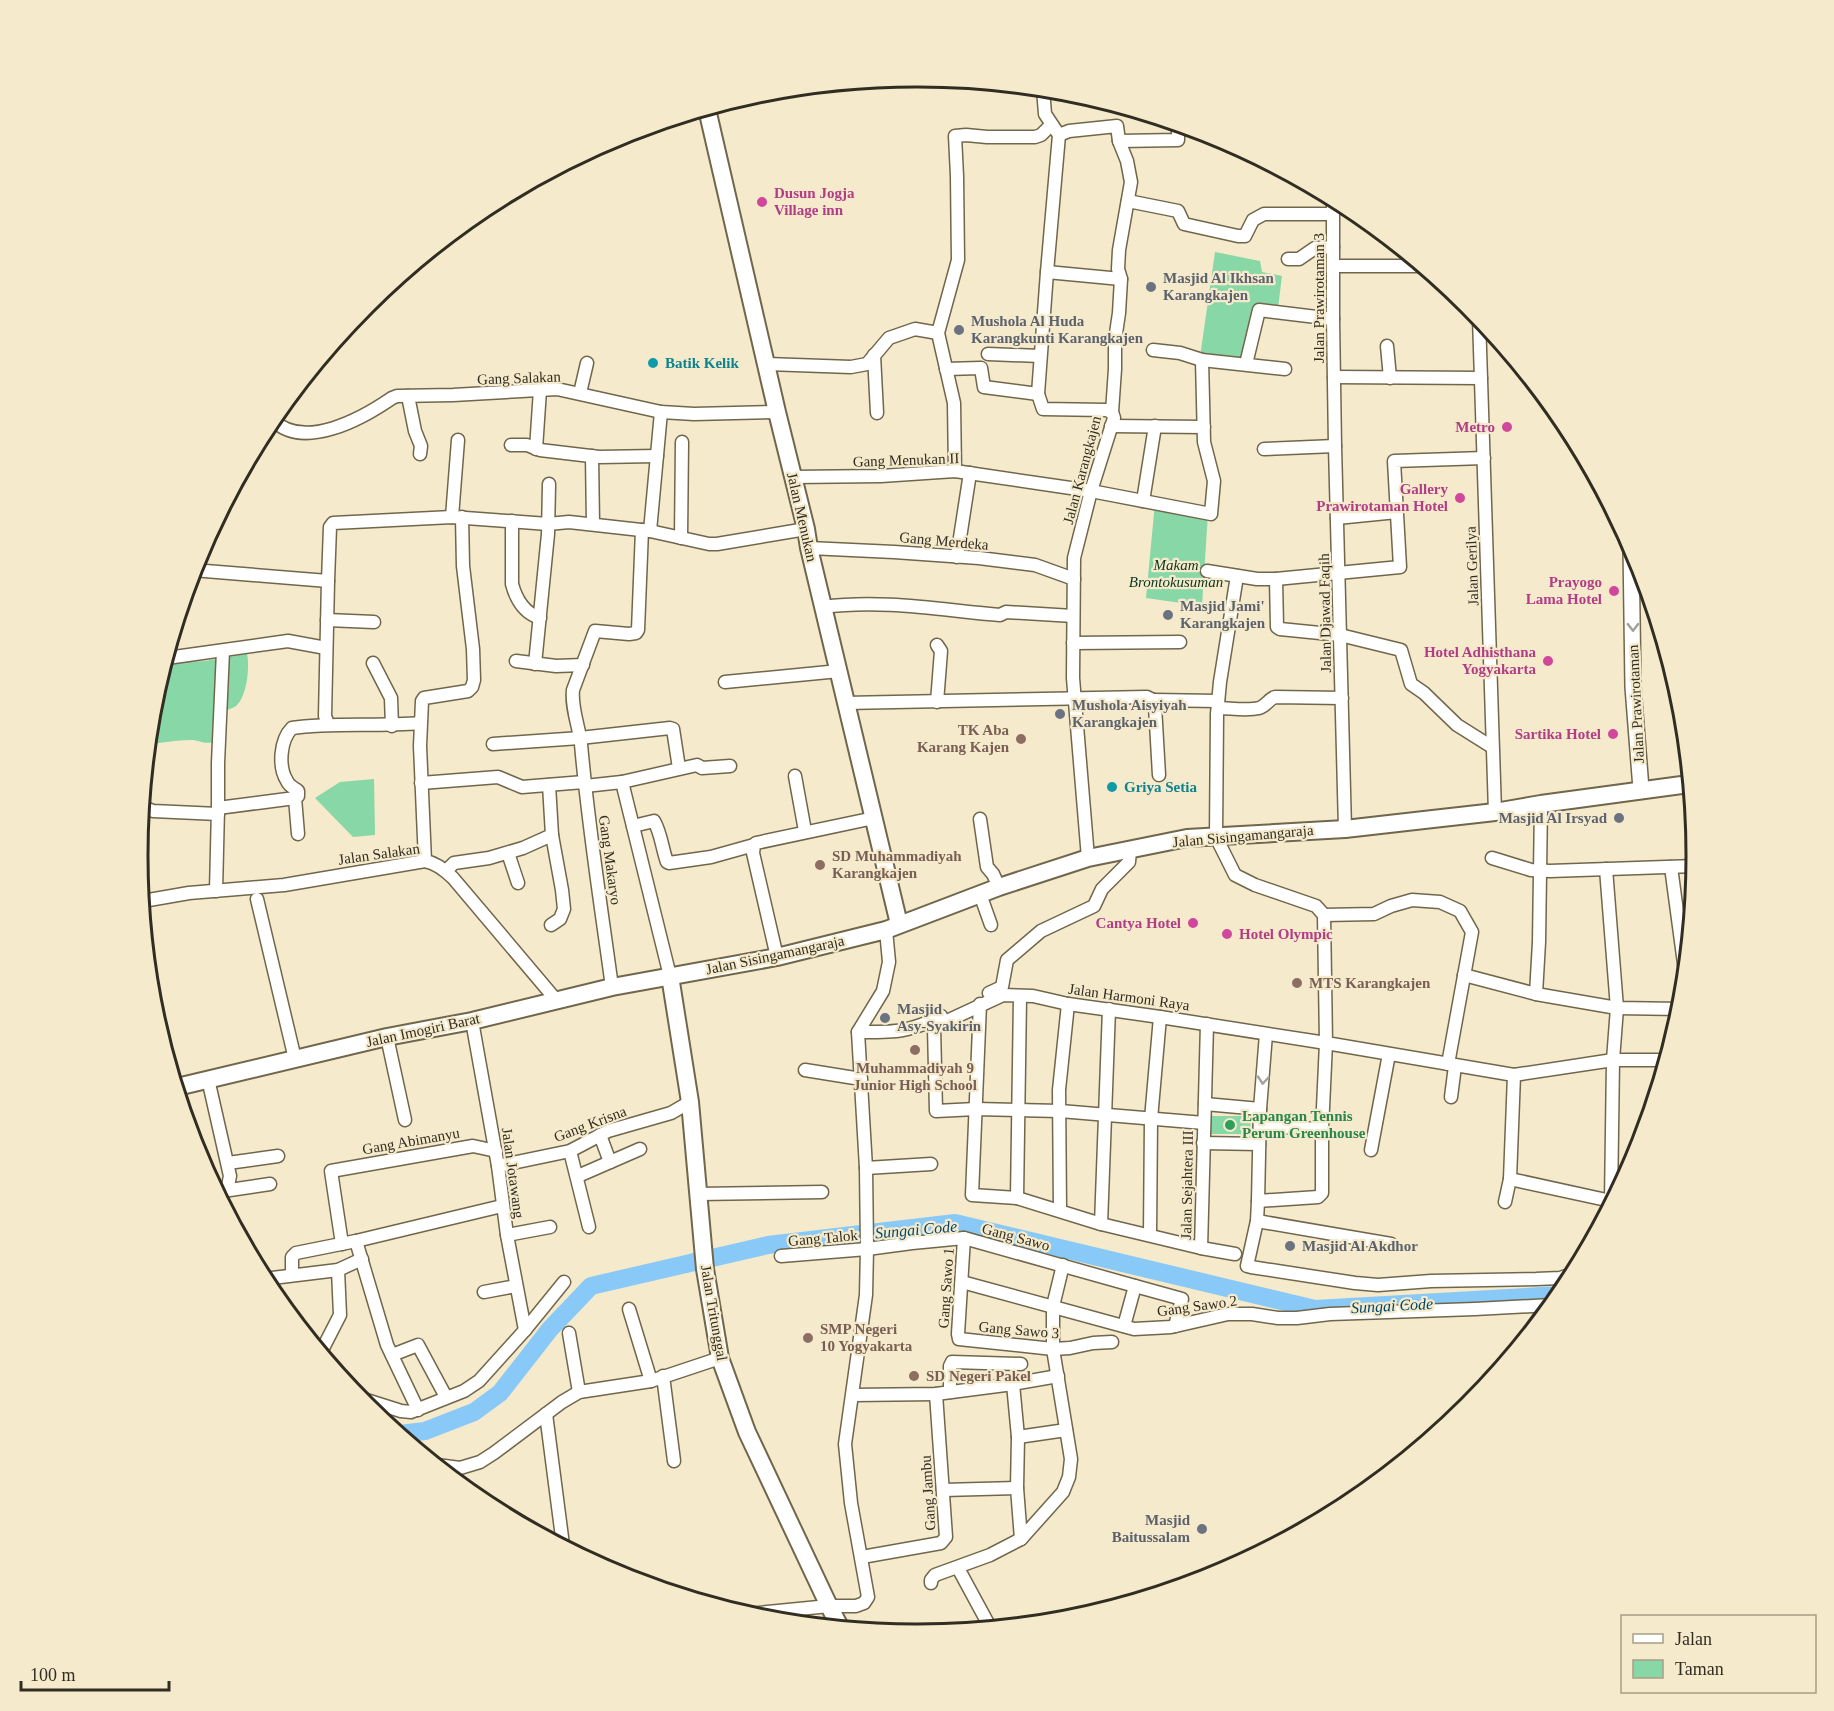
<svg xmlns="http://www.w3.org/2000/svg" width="1834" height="1711" viewBox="0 0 1834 1711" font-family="'Times New Roman',serif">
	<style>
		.green { fill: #88d7a6 }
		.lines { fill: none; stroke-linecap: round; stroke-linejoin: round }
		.river { stroke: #88c9f8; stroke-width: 18 }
		.minor-casing { stroke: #70664b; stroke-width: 15 }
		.tertiary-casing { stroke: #70664b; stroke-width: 18 }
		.secondary-casing { stroke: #70664b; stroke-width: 20 }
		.minor { stroke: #fff; stroke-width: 12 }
		.tertiary { stroke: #fff; stroke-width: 15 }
		.secondary { stroke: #fff; stroke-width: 16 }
		.oneway { stroke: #a3a09c }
		.hotel-dot { fill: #d1479c; stroke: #f5eacb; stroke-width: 2 }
		.worship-dot { fill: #6b7280; stroke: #f5eacb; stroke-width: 2 }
		.culture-dot { fill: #0f9aa8; stroke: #f5eacb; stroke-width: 2 }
		.education-dot { fill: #8d6e63; stroke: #f5eacb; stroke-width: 2 }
		.leisure-dot { fill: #2e9e5b; stroke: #f5eacb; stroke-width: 2 }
		.labels { text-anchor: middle; stroke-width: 4.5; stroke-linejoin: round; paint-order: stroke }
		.hotel-label { font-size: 15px; font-weight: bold; fill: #b23c85; stroke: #f5eacb; text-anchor: end }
		.worship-label { font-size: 15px; font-weight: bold; fill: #5b616d; stroke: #f5eacb; text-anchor: start }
		.street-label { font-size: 15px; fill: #322d22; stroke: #f5eacb }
		.culture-label { font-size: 15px; font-weight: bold; fill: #0d838f; stroke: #f5eacb; text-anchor: start }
		.park-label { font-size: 15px; font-style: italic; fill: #0d351f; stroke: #f5eacb }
		.education-label { font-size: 15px; font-weight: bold; fill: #785e54; stroke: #f5eacb; text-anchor: start }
		.leisure-label { font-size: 15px; font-weight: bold; fill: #27864d; stroke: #f5eacb; text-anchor: start }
		.water-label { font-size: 16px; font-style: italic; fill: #00466c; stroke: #f5eacb }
		.rim { fill: none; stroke: #322d22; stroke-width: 3 }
	</style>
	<rect width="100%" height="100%" fill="#f5eacb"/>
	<!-- green -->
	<g class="green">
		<path d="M1215,252l45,9 2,11 20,4 -4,32 -21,-2 -11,57 -46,-6z"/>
		<path d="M1155,503l53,10 -6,93 -56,-8z"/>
		<path d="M247,654c3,12 0,43 -11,52 -3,2 -9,4 -13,5l-4,28c-14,8 -16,1 -29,1 -14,0 -28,3 -41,4l4,-41 12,-40 40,-2z"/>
		<path d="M374,779l1,56 -22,2 -38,-39 25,-16z"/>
		<path d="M1210,1116h40l1,18h-40z"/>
	</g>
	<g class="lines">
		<!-- river -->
		<path class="river" d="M400,1434l25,-3 49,-19 26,-19 50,-64 41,-43 177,-41 187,-22 360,86 244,-14"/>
		<!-- minor casing -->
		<g class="minor-casing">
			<g id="minor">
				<path d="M1043,89l2,25 14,21 -12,137 -9,122 5,15 63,1 6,2"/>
				<path d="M1059,135l10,-4 48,-5 2,15 59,-1v-16"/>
				<path d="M1333,199v120l2,127 10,383"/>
				<path d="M1128,201l50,10 6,13 54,12h7l8,-16 11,-6h69"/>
				<path d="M1288,259h11l16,-11 18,-1"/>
				<path d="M1333,266h87"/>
				<path d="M1047,272l74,7"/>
				<path d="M1479,318l16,494"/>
				<path d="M938,333l20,-73 -1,-84 -2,-40 11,-1 21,2h48l6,-2 10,-10"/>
				<path d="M1387,346l3,32"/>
				<path d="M1153,350l27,3 22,7 83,9"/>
				<path d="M988,354l52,2"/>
				<path d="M874,355l3,58"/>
				<path d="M767,364l84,3 16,-3 22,-26 26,-9 23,4 16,70 1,68"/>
				<path d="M1246,364l13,-54 74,9"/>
				<path d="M946,369l35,-1 3,19 54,7"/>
				<path d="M1334,377l147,1"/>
				<path d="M580,393l7,-30"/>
				<path d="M408,396l7,35 6,15 -1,8"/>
				<path d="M272,419c31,33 91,-1 120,-21l5,-2 56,-1 104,-6 104,23 33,2 83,-2"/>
				<path d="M1111,426l93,1"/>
				<path d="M511,445h16l13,5 59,7 58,-1"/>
				<path d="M536,449l4,-59"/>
				<path d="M1264,449l71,-3"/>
				<path d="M592,456l1,68"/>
				<path d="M793,477l88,-1 74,-5 136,20 120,23 3,-33 -10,-39 -2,-82"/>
				<path d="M1143,501l12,-75"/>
				<path d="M452,517l6,-77"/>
				<path d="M1337,518l60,-6"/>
				<path d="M512,521v63c4,15 12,29 28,34"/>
				<path d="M650,531l11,-119"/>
				<path d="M681,538l1,-96"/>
				<path d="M809,548l85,4 85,6 56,7 39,14"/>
				<path d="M957,557l13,-84"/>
				<path d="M193,570l135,11 2,-54 3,-4 119,-6 96,7 21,-2 81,9 59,13h8l89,-15"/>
				<path d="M1207,571l50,8h19l124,-12 -6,-106 90,-3"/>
				<path d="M1237,576l-17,106 -3,32 -1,123 19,38 20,10 61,21 8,9 2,128 188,32 -4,104 -5,23"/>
				<path d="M1276,579l1,48 3,2 60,6 61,15 10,34 13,9 33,32 35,22"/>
				<path d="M328,581l-3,135 3,8"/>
				<path d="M823,607c59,-8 118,3 177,8l6,-3 67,4"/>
				<path d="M327,620l47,2"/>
				<path d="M1073,643l107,-1"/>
				<path d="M167,658l121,-17 38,7"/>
				<path d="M516,661l40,5 27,-1"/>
				<path d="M373,663l18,35 1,28"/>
				<path d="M535,664l13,-130 1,-50"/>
				<path d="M725,682l114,-11"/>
				<path d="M1153,700l65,1"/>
				<path d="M937,702l4,-51 -4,-6"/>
				<path d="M845,703l302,-6 6,3 2,6 4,69"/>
				<path d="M1218,708c12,0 29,3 41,0 7,-2 10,-9 16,-11l67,1"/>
				<path d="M493,744l87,-6 90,-10 3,1 6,39"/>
				<path d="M795,776l10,55"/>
				<path d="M622,782l48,194"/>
				<path d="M421,783l77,-6 24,10 62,-5"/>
				<path d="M549,785l3,50 10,55 2,19 -4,10 -9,6"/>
				<path d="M585,786l37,-4 75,-17 5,3 28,-2"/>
				<path d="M295,798l3,36"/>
				<path d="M143,807l10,4 65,3"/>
				<path d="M218,808l77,-10 3,-2v-5c-4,-3 -9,-5 -11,-10 -9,-14 -7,-41 5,-53 42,-6 85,-1 128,-5"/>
				<path d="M980,819l7,48 6,7 6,13"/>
				<path d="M633,826l21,-5c7,12 8,27 13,41l2,1 42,-6 43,-12"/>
				<path d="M508,853l10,30"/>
				<path d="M1088,858l-15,-180 1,-120 17,-67 23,-73 -2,-6 3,-43v-29l4,-27 2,-34 -3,-10 1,-19 12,-68 -4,-21 -8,-20"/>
				<path d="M1492,858l39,12 19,1 145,-5"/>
				<path d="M425,861l-5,-115 2,-45 2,-3 44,-7 4,-4 2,-7 -1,-31 -10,-83 -1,-49"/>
				<path d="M1671,867l14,104"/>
				<path d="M1606,869l11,139 -4,52 -2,142"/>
				<path d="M446,871l8,-8 35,-5 34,-10 29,-13"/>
				<path d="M216,891l2,-83v-45l5,-112"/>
				<path d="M980,894l11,31"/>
				<path d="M257,899l38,160"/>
				<path d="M143,901l46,-8 95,-8 141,-24c11,2 20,9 28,17l104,123"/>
				<path d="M1324,915l50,-1 17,-8 21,-6 28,2 20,9 12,21 -24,132"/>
				<path d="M777,957l-24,-104 1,-8 2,-2 118,-25"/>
				<path d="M1464,975l72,19 81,14 64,1"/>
				<path d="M612,987c-11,-81 -24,-162 -31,-243 -2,-18 -10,-36 -8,-54l22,-59 34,3 7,-1 2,-3 4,-100"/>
				<path d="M989,993l13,-6 5,-27 34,-29 53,-25 8,-17 27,-27 1,-12"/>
				<path d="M1536,994l3,-52 2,-138"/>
				<path d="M980,1004l-8,191 45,3 84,26 100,24 34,6"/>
				<path d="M472,1021l26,145 9,69 18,95"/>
				<path d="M858,1032c36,0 50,1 83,-16"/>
				<path d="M387,1037l18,83"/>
				<path d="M805,1070l56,9"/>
				<path d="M1514,1075l99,-15h52"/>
				<path d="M208,1079l22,97 -2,10 -9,9"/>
				<path d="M1451,1097l4,-31"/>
				<path d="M1205,1104l55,5"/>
				<path d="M1204,1123l-144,-12 -84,-2 -40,2 -2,-84 69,-32 30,1 35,8 92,13 166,26 -4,86v64l-4,4 -60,4 2,-92 6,-75"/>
				<path d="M1260,1126l62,3"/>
				<path d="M600,1135l10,27"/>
				<path d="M1203,1143l56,1"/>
				<path d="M1371,1150l18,-96"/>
				<path d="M570,1151l19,76"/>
				<path d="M228,1163l50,-7"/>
				<path d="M498,1166l72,-15 38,-20 63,-18 19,-11"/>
				<path d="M866,1168l65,-4"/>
				<path d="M578,1176l62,-27"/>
				<path d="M1510,1179l101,22"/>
				<path d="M223,1191l47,-7"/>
				<path d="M698,1194l124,-2"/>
				<path d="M1017,1198l3,-201"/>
				<path d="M1258,1201l-1,20 -10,45 4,1 104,16 23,2 53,-4 105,-2 24,-1 12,-4"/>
				<path d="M1060,1210l-1,-120 9,-86"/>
				<path d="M1257,1221l134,23"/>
				<path d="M1101,1224l8,-215"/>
				<path d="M507,1235l43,-8"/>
				<path d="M1150,1235l1,-116 9,-102"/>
				<path d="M964,1238l-6,96 1,5 94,10 17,-1 23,-5 19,-1"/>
				<path d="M356,1241l31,104 31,65"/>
				<path d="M342,1244l-11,-73 142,-25 23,5"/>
				<path d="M1201,1248l6,-224"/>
				<path d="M781,1256l86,-7 45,-6 52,-5 171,48 -11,40"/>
				<path d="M292,1275v-18l4,-4 60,-12 146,-35"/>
				<path d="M264,1279l74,-9 24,-11"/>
				<path d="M962,1282l172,47 37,-2 57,-13h24l26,4h19l33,-4 145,-5 76,-4"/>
				<path d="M1135,1286l47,13 -7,27"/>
				<path d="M484,1292l32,-6"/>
				<path d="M629,1309l22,72"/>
				<path d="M569,1333l10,59"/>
				<path d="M321,1352l19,-37 -2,-45"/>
				<path d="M392,1355l26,-10 28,52"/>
				<path d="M663,1376l11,85"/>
				<path d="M1013,1384l5,53 -1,51 4,51"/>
				<path d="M950,1392v-26l2,-4 69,2"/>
				<path d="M853,1395l83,-1 77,-10 45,-8"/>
				<path d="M360,1398l41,13 10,1 53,-21 15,-10 46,-51 39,-48"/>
				<path d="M546,1414l17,131"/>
				<path d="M1018,1437l48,-7"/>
				<path d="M437,1465l23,3 20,-6 14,-9 68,-51 17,-10 72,-11 69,-23"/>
				<path d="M943,1490l74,-2"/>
				<path d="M862,1557l79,-14 5,-6 -10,-143"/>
				<path d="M958,1568l32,59"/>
				<path d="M931,1583v-3l4,-5 55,-20 31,-16 42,-47 6,-15 2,-18 -18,-110v-43l10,-41"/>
				<path d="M748,1614l81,-8h27l8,-3 4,-6 -17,-94 -6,-59 21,-149 1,-46 -1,-81 -8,-136 25,-41 6,-29 -3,-32"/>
			</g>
		</g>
		<!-- tertiary casing -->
		<g class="tertiary-casing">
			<path id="tertiary" d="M1631,547l2,140 8,102"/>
		</g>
		<!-- secondary casing -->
		<g class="secondary-casing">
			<g id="secondary">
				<path d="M707,109l70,303 29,117 3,19 90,376"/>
				<path d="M670,976l20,126 15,167 15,89 27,74 82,174 11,21"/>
				<path d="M177,1087l210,-50 85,-16 140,-34 165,-30 109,-27 113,-43 89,-29 99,-20 158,-9 79,-9 71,-8 46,-8 148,-20"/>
			</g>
		</g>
		<!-- minor -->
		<use href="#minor" class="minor"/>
		<!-- tertiary -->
		<use href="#tertiary" class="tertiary"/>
		<!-- secondary -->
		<use href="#secondary" class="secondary"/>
	</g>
	<!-- one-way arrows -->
	<defs><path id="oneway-chevron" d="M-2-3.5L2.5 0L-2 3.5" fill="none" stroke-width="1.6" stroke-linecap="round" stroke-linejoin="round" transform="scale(1.5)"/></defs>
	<g class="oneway">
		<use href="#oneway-chevron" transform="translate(1633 627) rotate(89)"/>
		<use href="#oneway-chevron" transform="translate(1263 1080) rotate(95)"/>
	</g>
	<!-- markers -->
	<g class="hotel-dot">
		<circle cx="762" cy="202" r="6"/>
		<circle cx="1507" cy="427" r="6"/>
		<circle cx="1460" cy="498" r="6"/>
		<circle cx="1614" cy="591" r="6"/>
		<circle cx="1548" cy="661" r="6"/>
		<circle cx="1613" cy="734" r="6"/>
		<circle cx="1193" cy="923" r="6"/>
		<circle cx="1227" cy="934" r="6"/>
	</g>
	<g class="worship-dot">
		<circle cx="1151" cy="287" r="6"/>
		<circle cx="959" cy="330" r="6"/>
		<circle cx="1168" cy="615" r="6"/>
		<circle cx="1060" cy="714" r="6"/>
		<circle cx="1619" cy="818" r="6"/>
		<circle cx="885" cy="1018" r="6"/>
		<circle cx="1290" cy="1246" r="6"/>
		<circle cx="1202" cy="1529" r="6"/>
	</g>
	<g class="culture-dot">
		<circle cx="653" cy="363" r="6"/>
		<circle cx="1112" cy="787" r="6"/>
	</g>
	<g class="education-dot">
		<circle cx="1021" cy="739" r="6"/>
		<circle cx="820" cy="865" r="6"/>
		<circle cx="1297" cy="983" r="6"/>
		<circle cx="915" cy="1050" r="6"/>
		<circle cx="808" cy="1338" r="6"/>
		<circle cx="914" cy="1376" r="6"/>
	</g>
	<circle class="leisure-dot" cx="1230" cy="1125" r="6"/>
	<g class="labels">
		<!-- hotel labels -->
		<g class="hotel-label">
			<text x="774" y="198" text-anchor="start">Dusun Jogja<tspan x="774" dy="17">Village inn</tspan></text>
			<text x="1495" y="432">Metro</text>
			<text x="1448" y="494">Gallery<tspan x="1448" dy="17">Prawirotaman Hotel</tspan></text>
			<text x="1602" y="587">Prayogo<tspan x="1602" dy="17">Lama Hotel</tspan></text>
			<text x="1536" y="657">Hotel Adhisthana<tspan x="1536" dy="17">Yogyakarta</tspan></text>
			<text x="1601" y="739">Sartika Hotel</text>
			<text x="1181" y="928">Cantya Hotel</text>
			<text x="1239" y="939" text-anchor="start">Hotel Olympic</text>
		</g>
		<!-- worship labels -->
		<g class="worship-label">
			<text x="1163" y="283">Masjid Al Ikhsan<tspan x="1163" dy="17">Karangkajen</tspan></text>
			<text x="971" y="326">Mushola Al Huda<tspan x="971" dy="17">Karangkunti Karangkajen</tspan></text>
			<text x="1180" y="611">Masjid Jami'<tspan x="1180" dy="17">Karangkajen</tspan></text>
			<text x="1072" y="710">Mushola Aisyiyah<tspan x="1072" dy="17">Karangkajen</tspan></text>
			<text x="1607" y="823" text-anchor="end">Masjid Al Irsyad</text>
			<text x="897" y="1014">Masjid<tspan x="897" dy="17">Asy-Syakirin</tspan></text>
			<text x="1302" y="1251">Masjid Al Akdhor</text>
			<text x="1190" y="1525" text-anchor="end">Masjid<tspan x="1190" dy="17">Baitussalam</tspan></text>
		</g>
		<!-- street labels -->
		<g class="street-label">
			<text transform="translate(1319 298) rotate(-90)" y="5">Jalan Prawirotaman 3</text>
			<text transform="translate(519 378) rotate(-2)" y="5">Gang Salakan</text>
			<text transform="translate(906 460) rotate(-2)" y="5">Gang Menukan II</text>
			<text transform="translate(1082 470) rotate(-75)" y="5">Jalan Karangkajen</text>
			<text transform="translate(802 517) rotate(77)" y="5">Jalan Menukan</text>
			<text transform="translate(944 541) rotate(5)" y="5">Gang Merdeka</text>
			<text transform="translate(1472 566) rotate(-92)" y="5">Jalan Gerilya</text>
			<text transform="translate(1325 613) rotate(-91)" y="5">Jalan Djawad Faqih</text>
			<text transform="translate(1636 704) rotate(-93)" y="5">Jalan Prawirotaman</text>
			<text transform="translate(1243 836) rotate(-5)" y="5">Jalan Sisingamangaraja</text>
			<text transform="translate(379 854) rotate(-8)" y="5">Jalan Salakan</text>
			<text transform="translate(610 860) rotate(82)" y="5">Gang Makaryo</text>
			<text transform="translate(775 955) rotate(-12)" y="5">Jalan Sisingamangaraja</text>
			<text transform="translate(1129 997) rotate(8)" y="5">Jalan Harmoni Raya</text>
			<text transform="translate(423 1030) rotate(-12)" y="5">Jalan Imogiri Barat</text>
			<text transform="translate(590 1124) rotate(-21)" y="5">Gang Krisna</text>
			<text transform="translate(411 1141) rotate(-10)" y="5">Gang Abimanyu</text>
			<text transform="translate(513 1173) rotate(82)" y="5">Jalan Jotawang</text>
			<text transform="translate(1187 1185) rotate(-89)" y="5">Jalan Sejahtera III</text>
			<text transform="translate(1016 1237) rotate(15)" y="5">Gang Sawo</text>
			<text transform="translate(823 1238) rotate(-5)" y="5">Gang Talok</text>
			<text transform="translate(946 1288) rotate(-86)" y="5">Gang Sawo 1</text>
			<text transform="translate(1197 1306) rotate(-8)" y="5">Gang Sawo 2</text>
			<text transform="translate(714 1313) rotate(80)" y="5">Jalan Tritunggal</text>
			<text transform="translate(1019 1330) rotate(5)" y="5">Gang Sawo 3</text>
			<text transform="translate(928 1493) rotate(-94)" y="5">Gang Jambu</text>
		</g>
		<!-- culture labels -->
		<g class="culture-label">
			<text x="665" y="368">Batik Kelik</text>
			<text x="1124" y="792">Griya Setia</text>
		</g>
		<!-- park labels -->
		<g class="park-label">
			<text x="1176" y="570">Makam<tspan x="1176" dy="17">Brontokusuman</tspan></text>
		</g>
		<!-- education labels -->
		<g class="education-label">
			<text x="1009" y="735" text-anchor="end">TK Aba<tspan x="1009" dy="17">Karang Kajen</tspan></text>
			<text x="832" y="861">SD Muhammadiyah<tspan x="832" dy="17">Karangkajen</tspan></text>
			<text x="1309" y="988">MTS Karangkajen</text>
			<text x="915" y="1073" text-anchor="middle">Muhammadiyah 9<tspan x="915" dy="17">Junior High School</tspan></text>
			<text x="820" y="1334">SMP Negeri<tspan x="820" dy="17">10 Yogyakarta</tspan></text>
			<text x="926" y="1381">SD Negeri Pakel</text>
		</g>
		<!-- leisure labels -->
		<g class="leisure-label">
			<text x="1242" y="1121">Lapangan Tennis<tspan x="1242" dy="17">Perum Greenhouse</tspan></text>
		</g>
		<!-- water labels -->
		<g class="water-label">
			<text transform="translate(916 1229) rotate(-5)" y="6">Sungai Code</text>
			<text transform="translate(1392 1305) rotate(-3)" y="6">Sungai Code</text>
		</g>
	</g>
	<!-- crop -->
	<path d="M0 0H1834V1711H0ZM916 87H918A768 768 0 0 1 1686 855V856A768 768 0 0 1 918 1624H916A768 768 0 0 1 148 856V855A768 768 0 0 1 916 87Z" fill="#f5eacb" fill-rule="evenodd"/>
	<path class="rim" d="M916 87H918A768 768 0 0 1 1686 855V856A768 768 0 0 1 918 1624H916A768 768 0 0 1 148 856V855A768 768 0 0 1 916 87Z"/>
	<!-- legend -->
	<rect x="1621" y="1615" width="195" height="78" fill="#f5eacb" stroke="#a79e87" stroke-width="1.5"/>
	<rect x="1633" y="1634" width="30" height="9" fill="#ffffff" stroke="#a79e87" stroke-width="1.5"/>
	<text x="1675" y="1645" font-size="18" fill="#322d22">Jalan</text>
	<rect x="1633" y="1660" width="30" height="18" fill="#88d7a6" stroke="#a79e87" stroke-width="1.5"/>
	<text x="1675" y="1675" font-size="18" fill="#322d22">Taman</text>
	<!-- scale -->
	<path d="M21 1681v9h148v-9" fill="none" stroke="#322d22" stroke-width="3"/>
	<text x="30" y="1681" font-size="18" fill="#322d22" stroke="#f5eacb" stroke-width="4.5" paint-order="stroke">100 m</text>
</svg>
